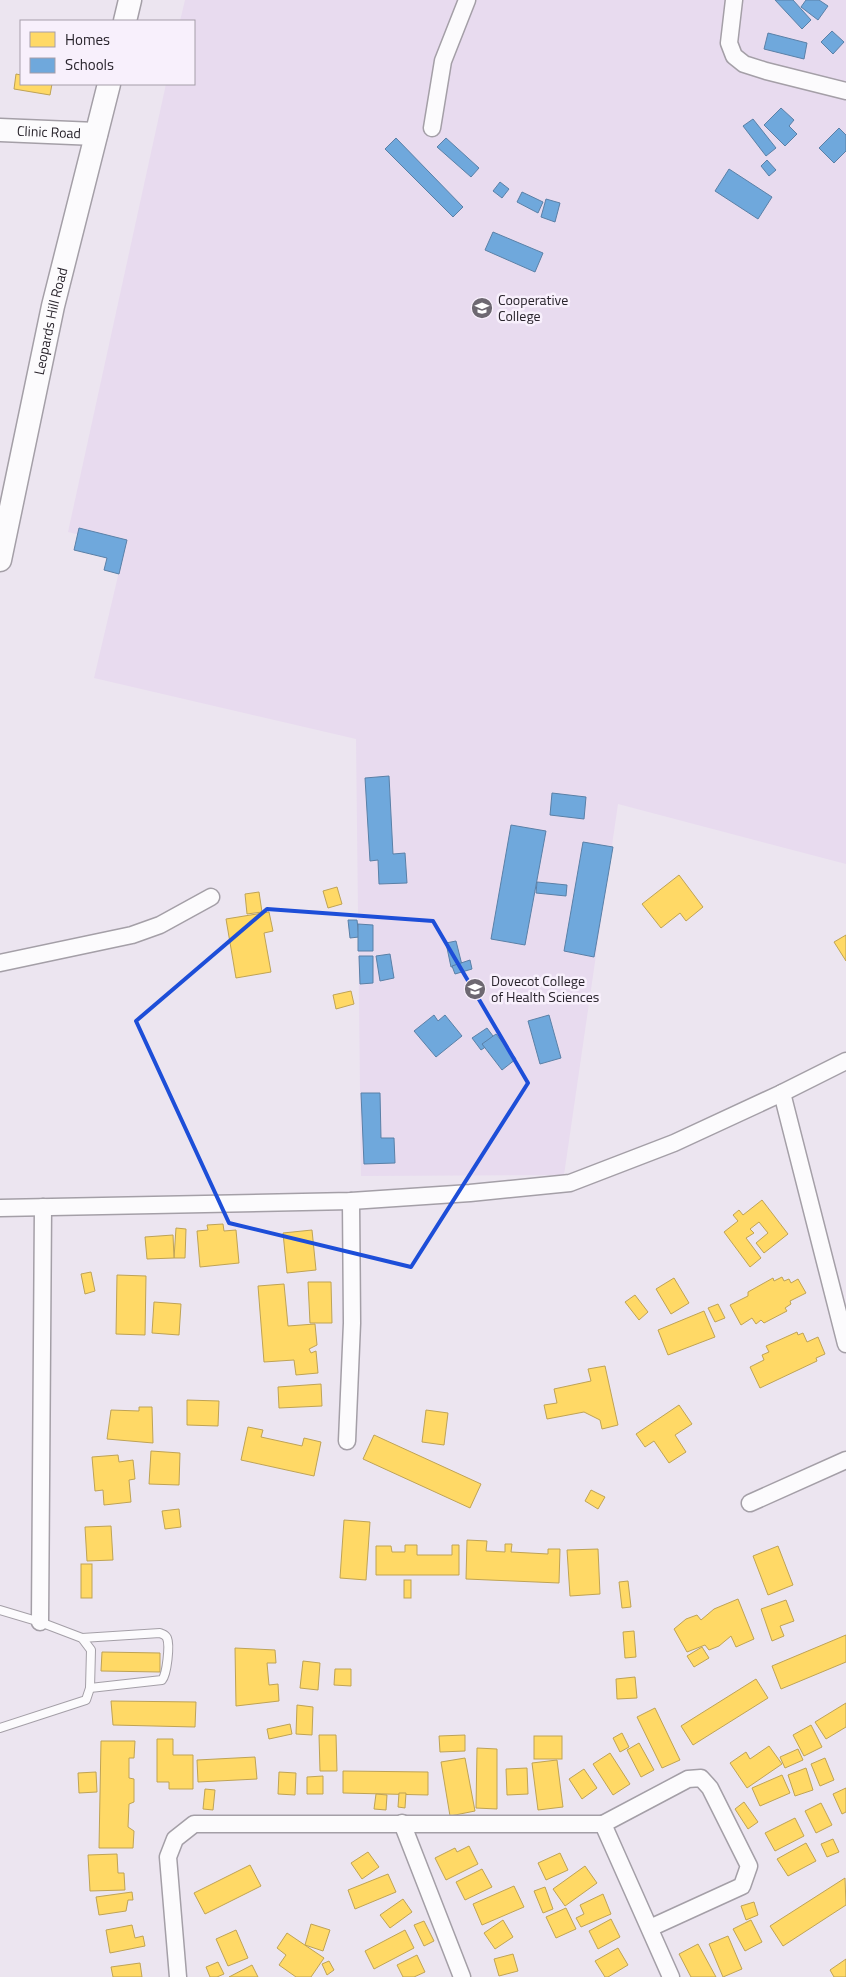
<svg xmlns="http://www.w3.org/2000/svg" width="846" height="1977" viewBox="0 0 846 1977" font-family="'Titillium Web',sans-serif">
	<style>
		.built { fill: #e8dbef }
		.homes { fill: #ffd966; stroke: #bfa355 }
		.schools { fill: #6fa8dc; stroke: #5a80a7 }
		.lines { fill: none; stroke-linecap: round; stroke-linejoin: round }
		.lane-casing { stroke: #a49fa7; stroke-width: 10 }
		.street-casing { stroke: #a49fa7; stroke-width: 19 }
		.secondary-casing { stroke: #a49fa7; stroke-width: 25 }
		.lane { stroke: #fcfbfd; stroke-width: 8 }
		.street { stroke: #fcfbfd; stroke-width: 16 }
		.secondary { stroke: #fcfbfd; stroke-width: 22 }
		.marked { fill: none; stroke: #1d4ed8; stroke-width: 4; stroke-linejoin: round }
		.labels { text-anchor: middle; stroke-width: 5; stroke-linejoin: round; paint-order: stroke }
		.street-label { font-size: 14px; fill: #29242c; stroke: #f8f0fc }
		.poi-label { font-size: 14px; fill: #29242c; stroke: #f8f0fc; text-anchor: start }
	</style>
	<rect width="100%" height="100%" fill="#ece5f0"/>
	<!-- built -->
	<path class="built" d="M185,0h661v864l-228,-60 -54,371 -203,1 -5,-437 -262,-61 31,-132 -57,-14 98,-448h28v-63h-14z"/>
	<!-- homes -->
	<g class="homes">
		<path d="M16,74l5,1v9h31l-2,11 -36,-6z"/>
		<path d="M679,875l24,32 -17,14 -6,-8 -19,15 -19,-24z"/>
		<path d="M337,887l5,17 -14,4 -5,-17z"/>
		<path d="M259,892l3,20 -15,2 -2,-20z"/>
		<path d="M269,912l4,19 -9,2 7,39 -35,6 -10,-59z"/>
		<path d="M846,935v26l-12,-19z"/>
		<path d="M351,991l3,13 -18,5 -3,-14z"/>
		<path d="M762,1200l26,34 -24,19 -8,-10 12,-10 -9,-11 -9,7 4,4 -8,5 15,20 -11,9 -26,-35 14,-11 -5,-6 6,-5 4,5z"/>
		<path d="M223,1224l1,7 12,-1 3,33 -39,4 -3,-36 11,-1 -1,-5z"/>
		<path d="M176,1228l10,1 -1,29h-11z"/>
		<path d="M312,1230l4,40 -29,3 -4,-40z"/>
		<path d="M173,1235l1,23 -27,1 -2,-22z"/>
		<path d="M91,1272l4,19 -10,3 -4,-20z"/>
		<path d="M117,1275l29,1 -1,59 -29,-1z"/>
		<path d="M782,1277l2,4 5,-2 2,4 7,-4 8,14 -16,8 1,3 -6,4 2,3 -23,12 -3,-3 -5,4 -4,-6 -11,7 -11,-20 18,-9v-4l25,-14 1,3z"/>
		<path d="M674,1278l15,25 -18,11 -15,-25z"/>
		<path d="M308,1282h23l1,41h-22z"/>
		<path d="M284,1284l4,42 27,-2 2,21 -8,4 2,4 5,-2 2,22 -22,2 -2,-15 -30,2 -6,-76z"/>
		<path d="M635,1295l13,17 -9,8 -14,-18z"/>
		<path d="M154,1302l27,2 -2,31 -27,-2z"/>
		<path d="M718,1304l7,14 -10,4 -7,-14z"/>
		<path d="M704,1311l11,26 -47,18 -10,-25z"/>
		<path d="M797,1332l1,3 5,-2 4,9 11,-5 7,17 -9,4 1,3 -57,27 -10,-21 14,-7 -2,-5 7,-3 -3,-6z"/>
		<path d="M605,1366l13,59 -16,4 -2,-9 -16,-8 -37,7 -3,-14 13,-2 -3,-14 37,-8 -3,-12z"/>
		<path d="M321,1384l1,22 -43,2 -1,-21z"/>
		<path d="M187,1400l32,1 -1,25 -31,-1z"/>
		<path d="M679,1405l13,19 -17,11 11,17 -17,11 -15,-22 -9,6 -9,-13z"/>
		<path d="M139,1407h13l1,36 -46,-4 4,-29 28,1z"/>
		<path d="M426,1410l22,3 -4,32 -22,-3z"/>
		<path d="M248,1427l15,3 -2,7 41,9 2,-8 17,4 -7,34 -73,-16z"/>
		<path d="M374,1435l107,49 -11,24 -107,-49z"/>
		<path d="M151,1451l29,2 -1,32 -30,-1z"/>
		<path d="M118,1455l1,7 14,-2 2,19 -6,1 2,22 -27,3 -1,-15 -8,1 -3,-34z"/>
		<path d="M591,1490l14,7 -7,12 -13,-8z"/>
		<path d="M179,1509l2,18 -16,2 -3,-18z"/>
		<path d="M344,1520l26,2 -4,58 -26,-2z"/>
		<path d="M111,1526l2,34 -26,1 -2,-34z"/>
		<path d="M467,1540l20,1 -1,10 19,1v-8h7l-1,8 37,2v-5h12l-1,34 -93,-4z"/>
		<path d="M405,1545h12v10h35v-10h7v30h-83v-29h15l1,6h13z"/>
		<path d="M778,1546l15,39 -25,10 -15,-39z"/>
		<path d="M598,1549l2,45 -30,2 -3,-46z"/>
		<rect x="81" y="1564" width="11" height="34"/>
		<rect x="404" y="1580" width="7" height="18"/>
		<path d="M628,1581l3,26 -9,1 -3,-26z"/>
		<path d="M738,1599l16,40 -18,8 -5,-11 -12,10 -10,4 -4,-5 -18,7 -13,-23 12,-10 11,-4 4,5 13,-11z"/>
		<path d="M786,1600l8,21 -14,5 4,10 -12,5 -11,-32z"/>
		<path d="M634,1631l2,26 -11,1 -2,-26z"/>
		<path d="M846,1635v27l-65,27 -9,-23z"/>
		<path d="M702,1647l7,11 -15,9 -7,-11z"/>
		<path d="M235,1648l40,2 1,13h-9l2,22 9,-1 1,17 -43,5z"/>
		<path d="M102,1652l58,1v19l-59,-1z"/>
		<path d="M303,1661l17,2 -2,27 -18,-2z"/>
		<path d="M335,1669h16v17l-17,-1z"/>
		<path d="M635,1677l2,21 -20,1 -1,-20z"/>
		<path d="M756,1679l12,19 -75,47 -12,-19z"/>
		<path d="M111,1701l85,1 -1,25 -82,-2z"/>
		<path d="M846,1703v24l-20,12 -11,-17z"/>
		<path d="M297,1705l16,2 -1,28 -16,-1z"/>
		<path d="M655,1708l25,52 -18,8 -25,-51z"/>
		<path d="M290,1724l2,10 -23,5 -2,-10z"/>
		<path d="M811,1725l11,22 -18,9 -11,-21z"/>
		<path d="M622,1733l7,14 -9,5 -7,-14z"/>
		<path d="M319,1735h17l1,36h-17z"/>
		<path d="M465,1735v16l-25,1 -1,-16z"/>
		<rect x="534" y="1736" width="28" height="23"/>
		<path d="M157,1739h16v16h20v34h-24v-7h-12z"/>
		<path d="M101,1741h34l-1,17h-5v20l5,1v23l-5,2 -1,23 6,4 -1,17h-34z"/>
		<path d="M639,1743l15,27 -13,7 -14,-27z"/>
		<path d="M769,1746l13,18 -35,24 -17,-25 16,-11 4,7z"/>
		<path d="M477,1748l20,1v60l-21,-1z"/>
		<path d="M798,1749l5,11 -18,8 -5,-11z"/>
		<path d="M610,1753l20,31 -17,11 -20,-31z"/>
		<path d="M255,1757l2,22 -59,3 -1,-22z"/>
		<path d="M465,1758l10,53 -25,5 -9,-54z"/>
		<path d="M825,1758l9,22 -14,6 -9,-22z"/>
		<path d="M557,1760l6,47 -25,3 -6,-47z"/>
		<path d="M527,1768l1,26 -21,1 -1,-26z"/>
		<path d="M806,1768l7,22 -18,6 -7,-21z"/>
		<path d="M584,1769l13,19 -15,11 -13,-20z"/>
		<path d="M343,1771l85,1v23l-85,-2z"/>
		<path d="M96,1772l1,20 -18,1 -1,-20z"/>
		<path d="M279,1772l17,1 -1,22 -17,-1z"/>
		<path d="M782,1775l8,18 -30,13 -8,-18z"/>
		<path d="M323,1776v18h-16v-17z"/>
		<path d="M846,1788v24l-4,2 -9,-20z"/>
		<path d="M205,1789l10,1 -2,20 -10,-1z"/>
		<path d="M399,1793h7l-1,15 -7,-1z"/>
		<path d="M376,1794l11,1 -1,15 -12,-1z"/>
		<path d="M744,1802l14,20 -10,7 -13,-20z"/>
		<path d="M821,1803l11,22 -16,8 -11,-22z"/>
		<path d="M795,1818l9,18 -29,15 -10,-18z"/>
		<path d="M833,1839l6,13 -12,5 -6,-13z"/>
		<path d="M806,1843l10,18 -28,15 -11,-17z"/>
		<path d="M469,1846l9,18 -32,16 -11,-22 20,-10 2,4z"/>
		<path d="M368,1852l11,15 -17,12 -11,-16z"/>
		<path d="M560,1853l8,17 -22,10 -8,-17z"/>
		<path d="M117,1854l1,19h6l1,17 -35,1 -2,-36z"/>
		<path d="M250,1865l11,21 -56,28 -11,-21z"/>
		<path d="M585,1866l12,17 -32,23 -12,-17z"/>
		<path d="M482,1869l10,18 -27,13 -9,-18z"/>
		<path d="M388,1874l8,18 -41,17 -7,-19z"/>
		<path d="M845,1878l1,27 -63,41 -13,-20z"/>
		<path d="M514,1886l10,21 -42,18 -9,-21z"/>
		<path d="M545,1887l8,22 -10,4 -9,-22z"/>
		<path d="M132,1892l1,8h-5l-2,11 -27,4 -3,-18z"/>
		<path d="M603,1894l8,20 -30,13 -5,-9 8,-4 -4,-9z"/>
		<path d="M403,1899l9,13 -22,16 -10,-13z"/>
		<path d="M754,1902l4,13 -12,5 -5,-14z"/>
		<path d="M566,1908l10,21 -20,9 -10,-21z"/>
		<path d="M611,1919l9,18 -22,12 -9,-18z"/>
		<path d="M503,1920l10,17 -18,12 -11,-16z"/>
		<path d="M751,1920l11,22 -17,9 -12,-22z"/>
		<path d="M424,1921l10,20 -10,5 -10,-21z"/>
		<path d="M311,1924l19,6 -7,21 -18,-6z"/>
		<path d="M132,1925l3,13 8,-2 2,10 -35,7 -4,-23z"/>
		<path d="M236,1930l12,28 -20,8 -12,-27z"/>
		<path d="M405,1930l9,18 -40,21 -9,-18z"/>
		<path d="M287,1933l37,25 -13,19h-15l-17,-12 7,-10 -9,-7z"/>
		<path d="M728,1936l14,33 -19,8 -14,-33z"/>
		<path d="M698,1944l18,33h-25l-12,-23z"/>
		<path d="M618,1948l10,17 -20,12h-3l-10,-16z"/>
		<path d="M513,1954l5,17 -19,5 -5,-17z"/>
		<path d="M417,1955l8,17 -11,5h-11l-6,-12z"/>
		<path d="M846,1959v18h-12l-4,-7z"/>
		<path d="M329,1961l5,9 -7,5 -5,-11z"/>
		<path d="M218,1962l6,12 -7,3h-7l-4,-10z"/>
		<path d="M140,1963l2,14h-29l-2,-10z"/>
		<path d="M252,1965l6,12h-29z"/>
	</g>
	<!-- schools -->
	<g class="schools">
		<path d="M775,0h18l18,20 -9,9z"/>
		<path d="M806,0h13l9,6 -10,14 -17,-13z"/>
		<path d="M832,31l12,11 -11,12 -12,-12z"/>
		<path d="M768,33l39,10 -3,16 -40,-10z"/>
		<path d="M781,108l13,12 -5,6 8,8 -12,12 -21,-21z"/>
		<path d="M753,119l23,29 -10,8 -23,-30z"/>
		<path d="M839,128l7,7v16l-12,12 -15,-15z"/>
		<path d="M396,138l67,69 -10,10 -68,-68z"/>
		<path d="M446,138l33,30 -8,9 -34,-30z"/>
		<path d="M767,160l9,10 -7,6 -8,-10z"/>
		<path d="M729,169l43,28 -14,22 -43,-28z"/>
		<path d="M500,182l9,7 -7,9 -9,-7z"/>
		<path d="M522,192l21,10 -5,11 -21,-11z"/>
		<path d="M546,199l14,4 -5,19 -14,-5z"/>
		<path d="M493,232l50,21 -8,19 -50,-22z"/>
		<path d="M79,528l48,12 -8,34 -15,-4 3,-12 -33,-8z"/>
		<path d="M389,776l4,78 12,-1 2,30 -28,1 -1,-24 -8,1 -5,-83z"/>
		<path d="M552,793l34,4 -2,22 -34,-4z"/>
		<path d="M511,825l35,6 -21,114 -34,-6z"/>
		<path d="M583,842l30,5 -19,110 -30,-6z"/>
		<path d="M537,882l30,3 -1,11 -30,-3z"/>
		<path d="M348,920h9l2,17 -9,1z"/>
		<path d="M358,924l15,1v26h-15z"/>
		<path d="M456,941l6,24 -11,2 -5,-24z"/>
		<path d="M390,954l4,24 -14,3 -4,-25z"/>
		<path d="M359,956h14v27l-13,1z"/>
		<path d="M470,960l2,9 -17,5 -3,-8z"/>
		<path d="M434,1015l4,6 7,-6 17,21 -26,21 -22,-26z"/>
		<path d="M549,1015l12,43 -21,6 -12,-43z"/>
		<path d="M487,1028l9,12 -15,10 -9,-12z"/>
		<path d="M496,1034l20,25 -14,11 -20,-26z"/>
		<path d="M361,1093h19l1,45h13l1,25 -31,1z"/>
	</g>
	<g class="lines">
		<!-- lane casing -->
		<g class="lane-casing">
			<g id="lane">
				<path d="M0,1610l40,12 42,16 9,12 -1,38 -4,12 -86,28"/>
				<path d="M82,1638l78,-5c4,2 5,1 7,5 3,7 0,36 -5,42l-72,8"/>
			</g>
		</g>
		<!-- street casing -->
		<g class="street-casing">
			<g id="street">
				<path d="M734,0l-5,43 5,13 10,8 22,7 80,20"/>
				<path d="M432,128l11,-67 24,-61"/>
				<path d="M0,963l132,-28 28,-10 51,-28"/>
				<path d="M782,1093l64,251"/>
				<path d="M0,1208l351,-7 119,-8 100,-10 104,-40 108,-50 64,-32"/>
				<path d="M347,1441l5,-118 -1,-122"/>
				<path d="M750,1503l96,-43"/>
				<path d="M40,1622l3,-415"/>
				<path d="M402,1823l60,154"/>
				<path d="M603,1824l85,-45 13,-1 9,10 39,78 -7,20 -92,42"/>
				<path d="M178,1977l-10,-120 7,-18 19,-15h409l68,153"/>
			</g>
		</g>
		<!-- secondary casing -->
		<g class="secondary-casing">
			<g id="secondary">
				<path d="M125,21l5,-21"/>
				<path id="s1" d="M0,130l96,4"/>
				<path id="s2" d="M0,560l53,-254 56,-222"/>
			</g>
		</g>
		<!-- lane -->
		<use href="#lane" class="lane"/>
		<!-- street -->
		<use href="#street" class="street"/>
		<!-- secondary -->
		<use href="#secondary" class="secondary"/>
	</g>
	<!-- marked area -->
	<path class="marked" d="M267,909l166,12 95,162 -117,184 -182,-44 -93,-202z"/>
	<!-- icons -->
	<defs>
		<g id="university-disc" transform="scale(1.125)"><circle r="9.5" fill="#6d6871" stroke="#f8f0fc"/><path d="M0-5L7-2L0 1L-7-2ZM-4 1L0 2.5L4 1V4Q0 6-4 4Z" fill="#fff"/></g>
	</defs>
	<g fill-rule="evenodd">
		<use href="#university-disc" x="482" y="308"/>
		<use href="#university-disc" x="475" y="989"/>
	</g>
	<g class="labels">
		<!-- street labels -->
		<g class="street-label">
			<text dy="5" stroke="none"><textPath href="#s1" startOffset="49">Clinic Road</textPath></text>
			<text dy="5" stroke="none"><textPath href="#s2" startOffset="244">Leopards Hill Road</textPath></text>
		</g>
		<!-- poi labels -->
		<g class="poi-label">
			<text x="498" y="305">Cooperative<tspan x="498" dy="16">College</tspan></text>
			<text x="491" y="986">Dovecot College<tspan x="491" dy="16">of Health Sciences</tspan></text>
		</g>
	</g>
	<!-- legend -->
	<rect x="20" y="20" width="175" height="65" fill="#f8f0fc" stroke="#a59ea9"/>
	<rect x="30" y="32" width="25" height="15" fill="#ffd966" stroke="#a59ea9"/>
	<text x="65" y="45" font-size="15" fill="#29242c">Homes</text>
	<rect x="30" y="58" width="25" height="15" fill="#6fa8dc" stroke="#a59ea9"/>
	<text x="65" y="70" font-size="15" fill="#29242c">Schools</text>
</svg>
